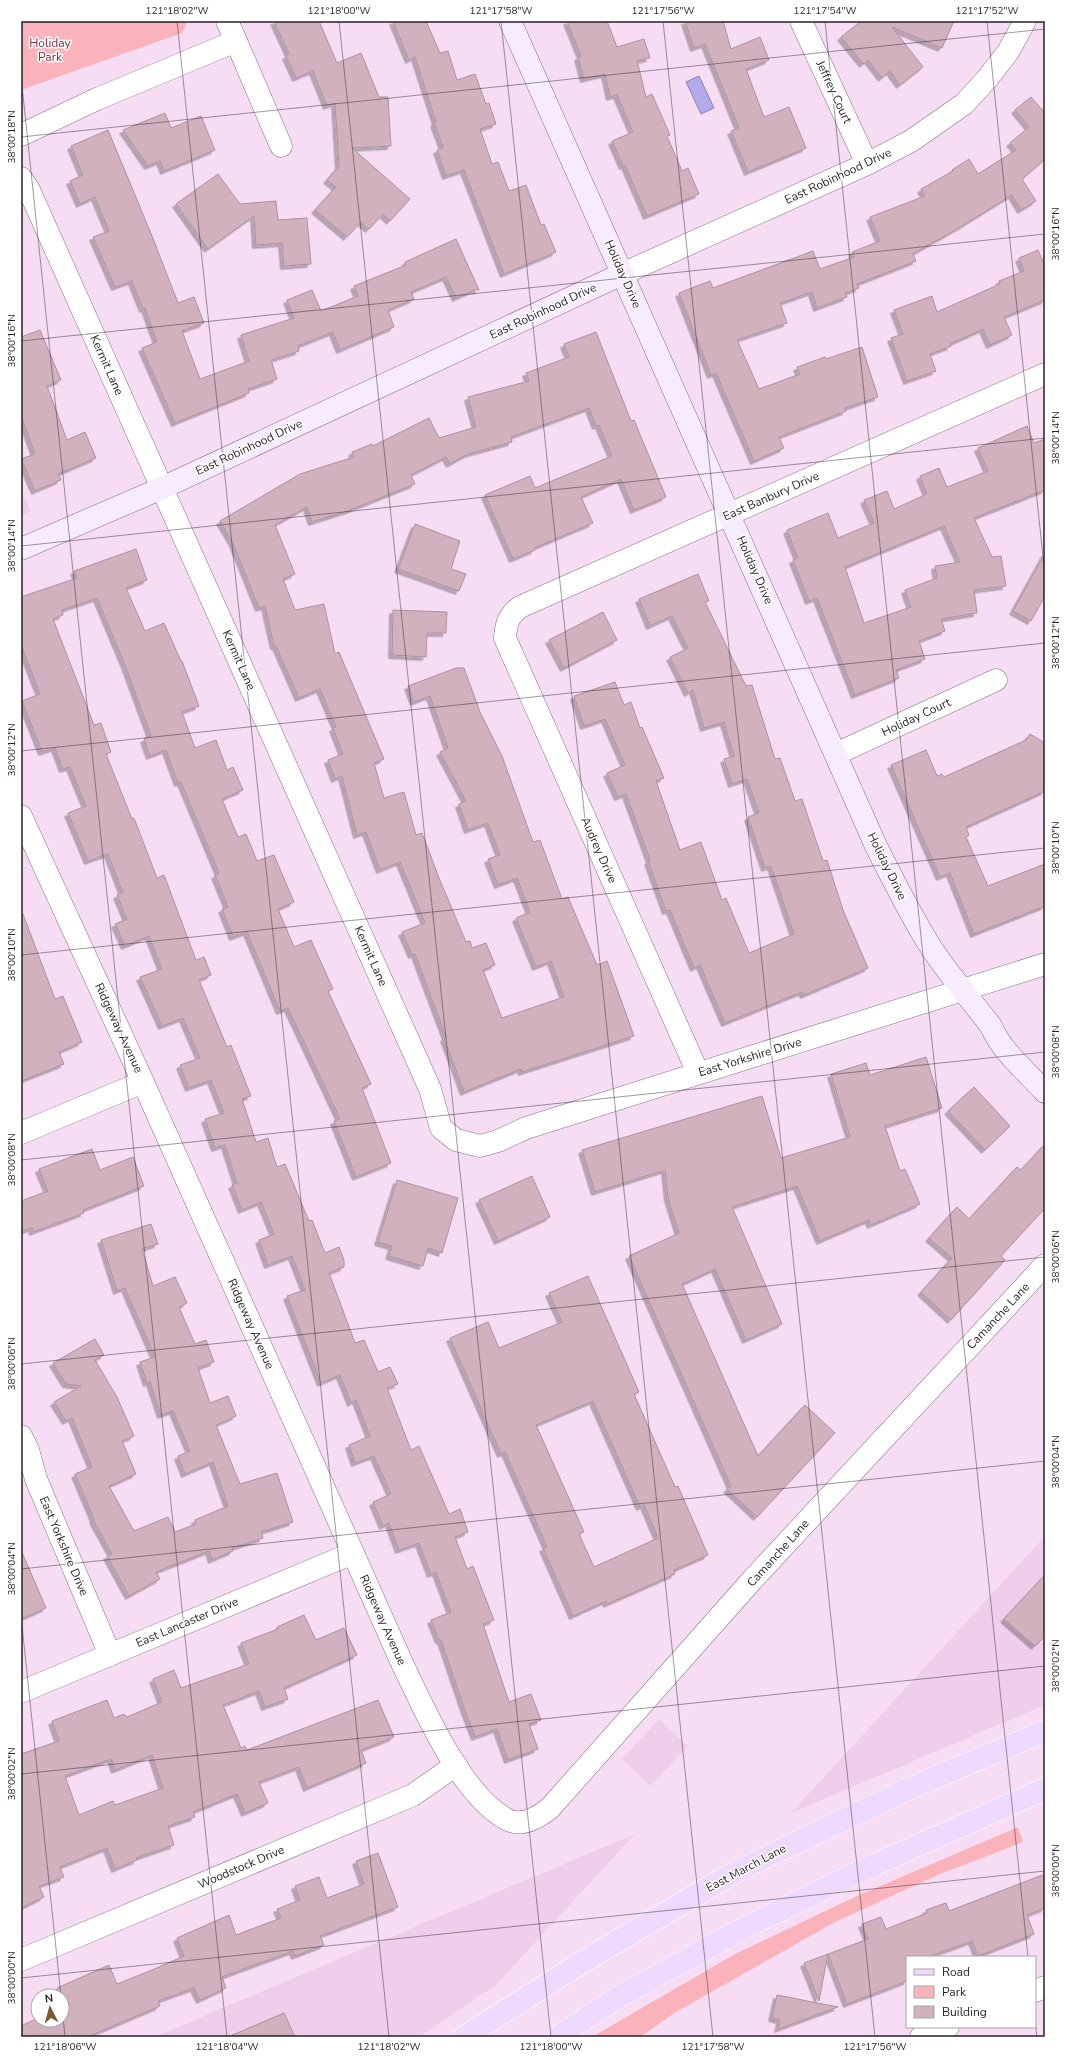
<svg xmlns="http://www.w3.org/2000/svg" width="1066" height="2058" viewBox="0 0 1066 2058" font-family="'Nunito Sans',sans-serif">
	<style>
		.built { fill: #eeceea }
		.green { fill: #fbb3bb }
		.water { fill: #b3aaec; stroke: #8980b1 }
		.building { fill: #d1b1be; stroke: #af909d; fill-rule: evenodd; filter: url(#shadow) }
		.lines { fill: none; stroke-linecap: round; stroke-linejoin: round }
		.street-casing { stroke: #856e82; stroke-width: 23 }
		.secondary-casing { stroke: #856e82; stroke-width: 23 }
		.primary-casing { stroke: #fff; stroke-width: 23 }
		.street { stroke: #fff; stroke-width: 22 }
		.secondary { stroke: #f6ecfe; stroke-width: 22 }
		.primary { stroke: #eedafd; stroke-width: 22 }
		.ticks { fill: none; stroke: #281f27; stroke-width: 1; stroke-opacity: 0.45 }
		.labels { text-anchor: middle; stroke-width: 3; stroke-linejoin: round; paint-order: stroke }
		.park-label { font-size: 12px; fill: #83293c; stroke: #fff }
		.street-label { font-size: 12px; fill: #281f27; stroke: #fff }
		.neatline { fill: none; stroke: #281f27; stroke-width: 1.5 }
		.ticks-label { font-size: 10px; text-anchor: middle; fill: #281f27 }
	</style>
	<defs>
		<filter id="shadow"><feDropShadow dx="-3.5" dy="3.5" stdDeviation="0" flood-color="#0004"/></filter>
	</defs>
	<rect width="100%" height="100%" fill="#f7ddf3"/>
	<!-- built -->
	<g class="built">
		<path d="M21,489l10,22 -10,5z"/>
		<path d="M1045,1536v169l-254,108z"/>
		<path d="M659,1719l29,27 -37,40 -29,-27z"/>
		<path d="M635,1834l-139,151 -77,52h-265z"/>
	</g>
	<!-- green -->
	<g class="green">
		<path d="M21,21h167l-6,12 -161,57z"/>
		<path d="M1018,1827l5,15 -83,32 -105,48 -159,90 -36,25h-48l143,-83 122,-58z"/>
	</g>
	<!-- water -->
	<path class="water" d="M699,76l15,32 -13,6 -15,-32z"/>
	<!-- building -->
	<g class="building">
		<path d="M274,21h45l18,42 24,-10 18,44h9l3,49 -39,2 58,51 -20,22 -7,-7 -14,15 -8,-7 -14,15 -32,-27 21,-23 -9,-7 12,-14 -4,-63 -8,3 -14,-35 -17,7 -10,-22 3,-2z"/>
		<path d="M393,21h33l14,32 8,-2 9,29 18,-6 11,30 3,-1 7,21 -16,5 12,35 6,-2 11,29 17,-6 15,40 3,-1 12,28 -52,22 -40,-104 -18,6 -9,-26 6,-3 -9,-24 2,-1 -21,-65 -6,3z"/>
		<path d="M567,21h40l10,26 27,-8 6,19 -13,3 9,36 6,-3 18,41 -3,1 15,35 6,-3 11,26 -52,22 -22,-51 -2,1 -11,-25 21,-9 -16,-37 -7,2 -5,-23 -21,5 -6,-22 3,-1z"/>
		<path d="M685,21h38l8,28 29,-12 9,23 -23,9 18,48 25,-10 17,41 -58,24 -17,-41 8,-3 -34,-84 -11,4z"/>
		<path d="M861,21h93l-12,27 -50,-21 31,40 -23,18 -10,-14 -8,7 -14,-18 -5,4 -22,-27z"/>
		<path d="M1031,97l14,16v46l-23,20 14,22 -15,9 -9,-15 -50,31 -49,28 3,7 -59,23 2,4 -14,5 2,4 -30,11 -5,-16 -32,11 7,20 -50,17 22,49 41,-15 -3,-7 28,-10 1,2 36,-12 16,50 -33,11 1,3 -67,26 5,11 -30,13 -38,-88 -5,2 -32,-82 31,-12 3,7 100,-37 7,18 34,-12 -2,-5 28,-11 -10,-24 55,-21 -4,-7 32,-18 -1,-1 17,-11 9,15 38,-24 -6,-7 19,-16 -14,-17z"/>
		<path d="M165,113l6,15 30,-12 14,34 -51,21 -4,-10 -12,5 -25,-36z"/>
		<path d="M108,130l44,106 26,67 16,-6 10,26 -22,8 18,48 49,-18 -8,-26 53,-17 -7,-18 25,-10 9,21 37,-15 -4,-10 52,-21 -1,-3 51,-23 23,51h-5l-18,8 -10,-21 -35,15 3,7 -26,11 6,17 -54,23 -7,-18 -35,14 1,5 -28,9 6,19 -29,10 1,4 -74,30 -33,-75 15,-6 -12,-34 -2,1 -11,-28 -17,6 -22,-50 16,-6 -14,-34 -15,7 -10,-23 13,-6 -12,-29z"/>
		<path d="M218,174l22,30 36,-3 2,19 29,-2 4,46 -27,2 -2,-23 -26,2 -2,-29 -46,33 -32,-45z"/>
		<path d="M1038,250l7,16v34l-41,17 8,18 -22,10 -7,-16 -33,15 1,2 -21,8 6,17 -29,10 -16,-43 12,-4 -9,-24 38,-14 5,16 63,-28 -1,-3 25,-10 -5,-13z"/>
		<path d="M40,330l21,50 -14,6 20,54 18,-8 11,26 -38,16 3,6 -26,11 -14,-32 14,-5 -14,-39v-78z"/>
		<path d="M596,332l35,89 3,-1 32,77 -32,13 -13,-31 -40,18 12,26 -59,25 1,2 -22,9 -28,-64 45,-19 5,12 77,-32 -13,-31 -3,1 -7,-18 -78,29 1,5 -44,12 -18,10 -4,-7 -35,18 4,9 -65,26 -38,12 -5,-15 -32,18 20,49 -12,5 12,31 29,-6 11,50 4,-2 45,107 -10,4 10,35 20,-6 12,43 6,-2 17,45 27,64 4,-1 2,7 14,-5 9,22 -12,5 19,48 62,-21 -13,-36 -15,6 -20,-49 14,-6 -13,-34 -19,7 -10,-26 12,-4 -12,-32 -20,7 -9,-26 7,-3 -26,-49 8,-4 -18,-52 -16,6 -6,-16 48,-18h8l16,44 22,44 31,86 7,-2 22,59 6,-2 29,68 10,-4 27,75 -112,36 -1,-3 -57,23 -20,-54 2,-1 -31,-83 -3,1 -10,-23 23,-9 -25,-61 -20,8 -14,-38 -9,3 -15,-59 -7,3 -7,-19 15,-6 -10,-26 3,-1 -16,-38 -21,9 -23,-52h-2l-9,-40 -6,2 -26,-65 -13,-22 80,-47 54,-17 -2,-5 20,-8 1,2 56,-28 10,20 37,-11 -8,-30 61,-16 -3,-8 43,-16 -5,-13z"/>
		<path d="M1027,426l7,17 11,-4v51l-71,28 18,39 9,-1 5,30 -32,4 3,23 -36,6 4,12 -26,10 6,18 -29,11 3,8 -44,17 -38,-97 -8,3 -16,-41 5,-2 -11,-28 41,-17 10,25 36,-15 -10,-23 23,-9 7,18 33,-15 -7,-18 19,-8 8,19 41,-16 -10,-23zM944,526l16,36 -25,4 2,12 -32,12 6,17 -47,16 -19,-56z"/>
		<path d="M415,524l45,17 -9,28 15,5 -7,17 -61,-22z"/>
		<path d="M136,549l11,31 -21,8 19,43 19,-8 17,38h1l17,45 -17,6 13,36 21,-8 11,30 6,-3 10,23 -21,9 16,38 8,-3 11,27 17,-6 20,47 -16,7 16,38 17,-7 22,49 -5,2 43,93 -9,4 29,75 -35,14 -22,-56 6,-2 -52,-111 -8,3 -33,-79 -14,5 -11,-28 6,-2 -13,-32 4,-2 -38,-91 -3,1 -12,-33 -16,6 -6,-17 7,-3 -26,-71 -28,-67 -35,12 1,5 -10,4 41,106 7,-2 10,29 -5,2 26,65 2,-1 23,60 7,-3 32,85 8,-3 7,18 -12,5 28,67 4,-2 20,51 -9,3 14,43 12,-4 9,29 8,-3 24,57 3,-1 13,33 14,-6 5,13v7l-15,6 26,70 9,-3 14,32 12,-5 8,17 -11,4 24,62 8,-4 30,68 11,-5 8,23 -13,5 12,32 6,-3 21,54 -11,4 26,78 22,-8 10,26 -12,4 9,25 -30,11 -11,-31 -22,8 -11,-29 -23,-68h-2l-8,-20 20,-8 -15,-40 -5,2 -12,-31 -20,7 -10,-27 -6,3 -10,-24 18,-8 -17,-38 -19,7 -6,-18 21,-9 -14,-36 -5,3 -11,-28 -19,8 -34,-87 18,-6 -13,-34 -24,9 -9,-25 15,-6 -13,-32 -19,8 -10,-25 5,-2 -12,-38 -10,3 -10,-29 19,-6 -13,-33 -22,8 -9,-23 20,-7 -17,-40 -21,8 -22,-49 22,-8 -13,-33 -24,10 -10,-22 12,-5 -10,-24 6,-2 -15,-39 -20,7 -20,-48 18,-7 -16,-39 -7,2 -8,-21 -13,4 -20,-51 18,-7 -19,-49v-48l56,-19 -3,-7z"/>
		<path d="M1045,553v43l-14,25 -18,-10z"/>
		<path d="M698,574l11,27 -4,1 41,84 6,-1 23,74 5,-1 15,43 7,-2 21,62 4,-1 16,50 25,58 -64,27 -2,-3 -77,31 -25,-58 -6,3 -24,-58 -4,1 -18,-50 2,-1 -24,-66 -8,3 -11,-24 18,-8 -20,-46 -21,7 -10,-30 41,-14 9,23 7,-3 9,26 2,-1 22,51 -8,3 24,69 21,-8 21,58 4,-2 23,55 45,-19 -23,-68 -6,2 -17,-51 11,-4 -12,-34 -15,5 -8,-25 10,-3 -10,-34 -20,6 -11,-38 -5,3 -18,-36 18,-9 -16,-32 -22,10 -11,-27z"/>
		<path d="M393,610l54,2 -1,21h-19l-1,24 -34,-2z"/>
		<path d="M603,612l14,28 -53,28 -15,-28z"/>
		<path d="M1030,734l15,9v48l-79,36 3,8 -3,2 22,49 57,-22v42l-71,28 -24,-61 -10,4 -49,-112 35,-15 11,26 5,-2 2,3 82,-37z"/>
		<path d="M21,914h2l32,85 8,-3 19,46 -23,10 5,12 -43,17z"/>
		<path d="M926,1057l16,51 -57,18 15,45 5,-2 15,35 -49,21 -2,-5 -49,21 -23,-55 -65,21 50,117 -36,16 -31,-71 -33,15 76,172 47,-51 30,28 -78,84 -30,-28 4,-3 -102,-230 50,-23 -11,-35 -3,-28 -70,22 -13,-42 180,-54 19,62 69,-21 -19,-63 35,-11 4,12z"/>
		<path d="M974,1087l36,39 -25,24 -37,-39z"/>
		<path d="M1045,1144v64l-44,48 4,4 -54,60 -30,-28 31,-34 -23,-20 28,-31 12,12 48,-52 4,3z"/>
		<path d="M92,1149l8,21 33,-13 11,29 -61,24 1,3 -51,19 -1,-4 -11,4v-31l27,-10 -9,-22z"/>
		<path d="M532,1176l18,41 -52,24 -19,-41z"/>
		<path d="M397,1180l61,18 -16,55 -14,-5 -5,18 -34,-10 3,-10 -14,-4z"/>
		<path d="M151,1224l7,20 -16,5 11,37 22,-9 12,26 -8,4 16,37 11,-4 8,22 -16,6 12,35 18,-7 8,20 -20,9 24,59 37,-11 16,49 -32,10 2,6 -31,10 1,3 -21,9 -3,-9 -53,21 4,7 -31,17 -22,-40 5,-2 -19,-34 1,-1 -19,-45 17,-7 -20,-49 -6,3 -12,-19 27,-16 -15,-2 -13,-21 42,-24 9,16 -9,5 22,37 17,39 -12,5 14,33 -27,12 25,45 34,-14 7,15 21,-8 -1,-4 33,-14 -15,-44 -28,12 -7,-18 12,-5 -17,-40 -12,4 -11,-33 -3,1 -7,-21 15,-5 -30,-69 -8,3 -16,-51z"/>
		<path d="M588,1276l51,116 -5,2 41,93 3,-1 30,69 -34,15 1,4 -68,30 -1,-3 -33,15 -30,-68 4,-1 -42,-95 -4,2 -51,-116 38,-16 11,26 63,-26 -13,-29zM593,1401l47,106 4,-2 14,33 -64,29 -15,-33 5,-2 -48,-107z"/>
		<path d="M21,1550l25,58 -25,11z"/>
		<path d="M1045,1575v61l-10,10 -31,-27z"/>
		<path d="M304,1615l12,25 28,-12 13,27 -73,33 4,11 -23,8 -6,-16 -36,14 18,43 4,-2 2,4 131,-50 16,37 -33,13 5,13 -59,25 -8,-21 -40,15 9,21 -23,10 -8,-19 -44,18 2,5 -27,9 6,19 -38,13 1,2 -22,9 -8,-21 -47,19 4,10 -25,9 5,11 -23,11v-154l38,-13 -7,-20 55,-21 7,18 10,-4 3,3 35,-15 -9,-23 21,-9 7,18 68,-24 -8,-21 37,-14 -1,-2zM152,1755l11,33 -48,17 -2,-4 -34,14 -14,-39 46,-17 4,11z"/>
		<path d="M378,1853l20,54 -78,29 4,9 -29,11 -2,-5 -71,26 4,11 -26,12 -6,-12 -36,13 2,5 -73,31h-66v-11l17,-8v2h24v-12l2,-1 -2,-11h-2l-3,-8 52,-23 8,19 35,-14 32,-14 -7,-18 52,-23 7,20 45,-17 -4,-9 23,-9 -5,-14 24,-9 8,21 37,-14 -8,-23z"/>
		<path d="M1045,1874v34l-18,7 7,19 -56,22 -6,-15 -44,16h-21v24l-60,23 -19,-50 40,-15 -6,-15 19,-7 5,12 41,-16 -1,-3 20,-7 3,8z"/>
		<path d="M828,1954l-9,47 -15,-38z"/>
		<path d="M777,1995l61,12 -60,22 2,-9 -8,-2z"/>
		<path d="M284,2013l11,24h-67z"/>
	</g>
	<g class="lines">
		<!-- street casing -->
		<g class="street-casing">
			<g id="street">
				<path d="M801,21l66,143"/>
				<path d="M236,41l45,105"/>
				<path d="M21,135l76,-36 139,-58 -9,-20"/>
				<path d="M21,178l8,12 401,899 11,39 15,12 24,6 18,-5 28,-13 519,-164"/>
				<path d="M622,274l245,-110 44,-23 53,-37 23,-25 21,-27 17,-31"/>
				<path d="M836,754l160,-74"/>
				<path d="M21,816l122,266 259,581c22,46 59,131 104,156 16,9 33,-2 44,-11l203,-229 292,-314"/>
				<path d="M698,1073l-193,-435c1,-14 3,-22 15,-31l525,-233"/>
				<path d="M21,1133l122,-51"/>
				<path d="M21,1436l7,14 8,29 74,176"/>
				<path d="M21,1692l332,-139"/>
				<path d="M21,1960l392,-165 43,-30"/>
				<path d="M1035,1991l10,-4"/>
				<path d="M921,2037l27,-10"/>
			</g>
		</g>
		<!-- secondary casing -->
		<g class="secondary-casing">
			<g id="secondary">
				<path d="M510,21l366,825c17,34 34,68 54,100 18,28 41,54 61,80 10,25 36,46 54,66"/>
				<path d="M21,549l141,-61 460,-214"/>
			</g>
		</g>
		<!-- primary casing -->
		<g class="primary-casing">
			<g id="primary">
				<path d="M464,2037l125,-79 148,-87 169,-81 139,-59"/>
				<path d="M558,2037l62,-41 124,-68 132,-64 169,-75"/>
			</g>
		</g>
		<!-- street -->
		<use href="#street" class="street"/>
		<!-- secondary -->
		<use href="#secondary" class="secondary"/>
		<!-- primary -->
		<use href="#primary" class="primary"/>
	</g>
	<!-- ticks -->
	<path class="ticks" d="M177,21l212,2016M339,21l212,2016M501,21l212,2016M663,21l212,2016M825,21l203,1936M987,21l58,555M21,76l206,1961M21,137l1024,-108M21,341l1024,-107M21,546l1024,-108M21,751l1024,-108M21,955l1024,-107M21,1160l1024,-108M21,1364l1024,-107M21,1569l1024,-108M21,1616l40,380M21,1774l1024,-108M21,1978l1024,-107M62,2006l3,31M1035,2021l2,16"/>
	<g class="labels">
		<!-- park labels -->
		<g class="park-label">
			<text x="50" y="47">Holiday<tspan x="50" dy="14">Park</tspan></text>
		</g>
		<!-- street labels -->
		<g class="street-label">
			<text transform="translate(834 92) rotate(65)" y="4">Jeffrey Court</text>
			<text transform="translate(838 176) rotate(-25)" y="4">East Robinhood Drive</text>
			<text transform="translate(623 274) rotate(66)" y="4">Holiday Drive</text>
			<text transform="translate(543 311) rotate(-25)" y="4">East Robinhood Drive</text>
			<text transform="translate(107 365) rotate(66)" y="4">Kermit Lane</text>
			<text transform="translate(249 447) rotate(-25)" y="4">East Robinhood Drive</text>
			<text transform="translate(771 496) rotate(-24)" y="4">East Banbury Drive</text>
			<text transform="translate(755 570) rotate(66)" y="4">Holiday Drive</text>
			<text transform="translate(239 660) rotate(66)" y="4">Kermit Lane</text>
			<text transform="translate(916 717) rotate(-25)" y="4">Holiday Court</text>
			<text transform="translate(599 850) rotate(66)" y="4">Audrey Drive</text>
			<text transform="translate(887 866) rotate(64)" y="4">Holiday Drive</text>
			<text transform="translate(371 956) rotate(66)" y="4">Kermit Lane</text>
			<text transform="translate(119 1028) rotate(65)" y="4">Ridgeway Avenue</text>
			<text transform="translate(750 1057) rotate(-17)" y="4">East Yorkshire Drive</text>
			<text transform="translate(998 1316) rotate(-47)" y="4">Camanche Lane</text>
			<text transform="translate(251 1324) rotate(66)" y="4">Ridgeway Avenue</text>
			<text transform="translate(64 1546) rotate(67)" y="4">East Yorkshire Drive</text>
			<text transform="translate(778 1553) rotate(-48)" y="4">Camanche Lane</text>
			<text transform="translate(383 1620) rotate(66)" y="4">Ridgeway Avenue</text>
			<text transform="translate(187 1622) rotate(-23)" y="4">East Lancaster Drive</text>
			<text transform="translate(241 1867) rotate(-23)" y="4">Woodstock Drive</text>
			<text transform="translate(746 1868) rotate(-28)" y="4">East March Lane</text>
		</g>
	</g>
	<!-- border -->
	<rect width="1066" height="2058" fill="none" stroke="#ffffff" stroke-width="44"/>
	<!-- legend -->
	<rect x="906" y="1956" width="130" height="72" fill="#ffffff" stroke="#a9a5a9"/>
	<rect x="914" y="1969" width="20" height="6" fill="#eedafd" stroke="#a9a5a9"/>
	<text x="942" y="1976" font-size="12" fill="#281f27">Road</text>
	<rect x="914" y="1986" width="20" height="12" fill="#fbb3bb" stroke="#a9a5a9"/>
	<text x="942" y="1996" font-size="12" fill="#281f27">Park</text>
	<rect x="914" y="2006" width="20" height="12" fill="#d1b1be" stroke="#a9a5a9"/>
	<text x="942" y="2016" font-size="12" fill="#281f27">Building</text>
	<!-- north arrow -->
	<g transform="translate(50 2008) rotate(354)"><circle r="19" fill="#ffffff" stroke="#a9a5a9"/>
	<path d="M0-3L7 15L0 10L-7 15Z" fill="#7a5a30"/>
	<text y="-6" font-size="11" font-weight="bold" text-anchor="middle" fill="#281f27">N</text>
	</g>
	<rect x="22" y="22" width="1022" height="2014" class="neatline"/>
	<g class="ticks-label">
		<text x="177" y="14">121°18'02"W</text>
		<text x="339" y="14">121°18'00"W</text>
		<text x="501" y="14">121°17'58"W</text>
		<text x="663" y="14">121°17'56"W</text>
		<text x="825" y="14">121°17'54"W</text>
		<text x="987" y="14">121°17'52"W</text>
		<text transform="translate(11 137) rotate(-90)" y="4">38°00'18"N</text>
		<text transform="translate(1055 234) rotate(-90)" y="4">38°00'16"N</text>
		<text transform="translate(11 341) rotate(-90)" y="4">38°00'16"N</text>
		<text transform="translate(1055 438) rotate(-90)" y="4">38°00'14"N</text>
		<text transform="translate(11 546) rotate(-90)" y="4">38°00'14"N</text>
		<text transform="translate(1055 643) rotate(-90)" y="4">38°00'12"N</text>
		<text transform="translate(11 750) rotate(-90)" y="4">38°00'12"N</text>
		<text transform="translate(1055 848) rotate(-90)" y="4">38°00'10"N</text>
		<text transform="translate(11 955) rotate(-90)" y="4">38°00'10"N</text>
		<text transform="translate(1055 1052) rotate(-90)" y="4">38°00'08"N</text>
		<text transform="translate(11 1160) rotate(-90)" y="4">38°00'08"N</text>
		<text transform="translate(1055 1257) rotate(-90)" y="4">38°00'06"N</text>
		<text transform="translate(11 1364) rotate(-90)" y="4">38°00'06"N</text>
		<text transform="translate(1055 1462) rotate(-90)" y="4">38°00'04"N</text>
		<text transform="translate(11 1569) rotate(-90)" y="4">38°00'04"N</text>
		<text transform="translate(1055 1666) rotate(-90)" y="4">38°00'02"N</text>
		<text transform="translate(11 1774) rotate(-90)" y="4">38°00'02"N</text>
		<text transform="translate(1055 1871) rotate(-90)" y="4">38°00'00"N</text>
		<text transform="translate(11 1978) rotate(-90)" y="4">38°00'00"N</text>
		<text x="65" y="2050">121°18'06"W</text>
		<text x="227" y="2050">121°18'04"W</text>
		<text x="389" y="2050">121°18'02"W</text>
		<text x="551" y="2050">121°18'00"W</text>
		<text x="713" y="2050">121°17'58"W</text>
		<text x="875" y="2050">121°17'56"W</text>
	</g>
</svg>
